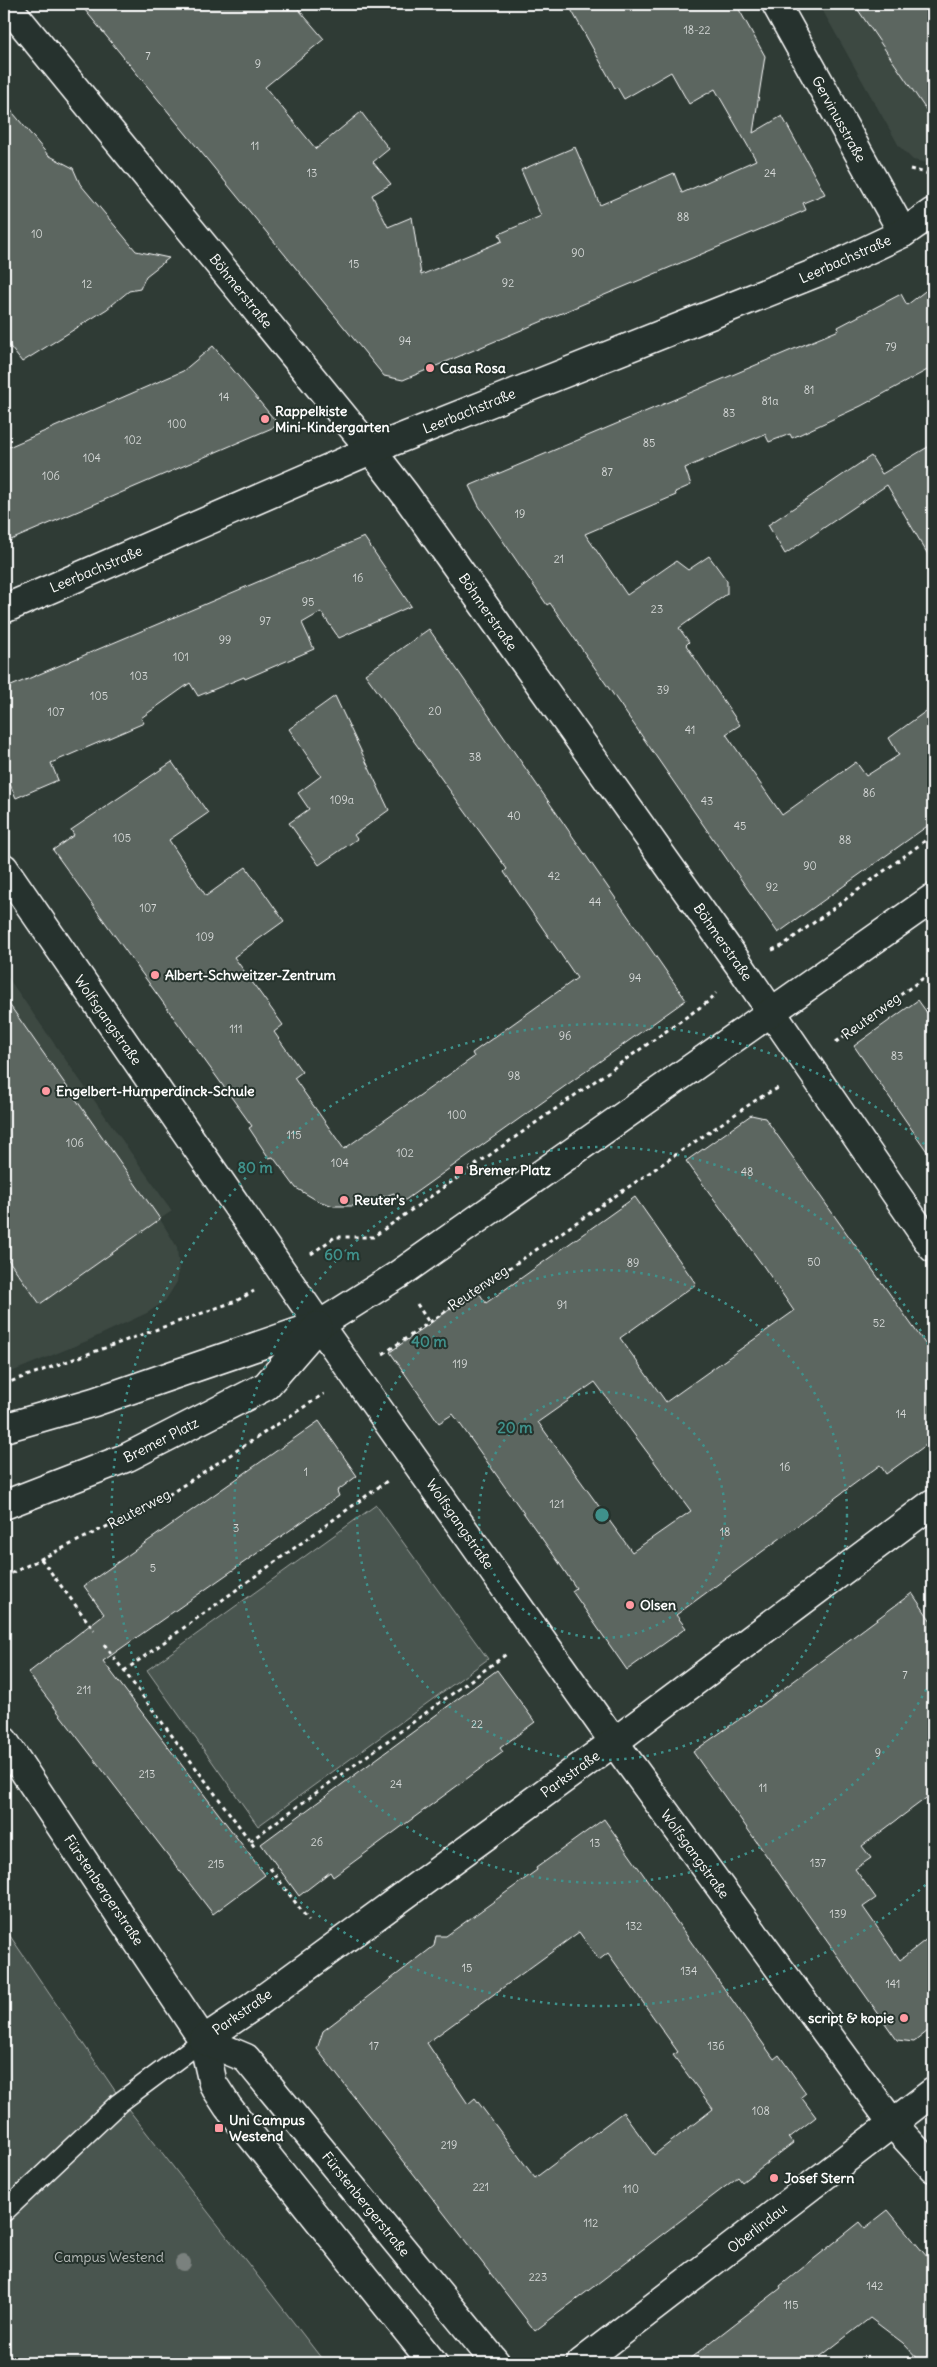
<svg xmlns="http://www.w3.org/2000/svg" width="937" height="2367" viewBox="0 0 937 2367" font-family="Delius,sans-serif">
	<style>
		.built { fill: #3c4842 }
		.green { fill: #4a544f; stroke: #a4aaa7 }
		.building { fill: #5b6661; stroke: #fff; fill-rule: evenodd }
		.lines { fill: none; stroke-linecap: round; stroke-linejoin: round }
		.service-casing { stroke: #fff; stroke-width: 22 }
		.minor-casing { stroke: #fff; stroke-width: 31 }
		.primary-casing { stroke: #fff; stroke-width: 31 }
		.path { stroke: #fff; stroke-width: 3; stroke-dasharray: 4 4; stroke-linecap: butt }
		.service { stroke: #26332d; stroke-width: 19 }
		.minor { stroke: #26332d; stroke-width: 28 }
		.primary { stroke: #26332d; stroke-width: 28 }
		.tree { fill: #7a817e }
		.ring { fill: none; stroke: #3f918b; stroke-width: 2.5; stroke-dasharray: 2.5 5 }
		.poi-dot { fill: #ff9aa2; stroke: #26332d; stroke-width: 2 }
		.labels { text-anchor: middle; stroke-width: 4; stroke-linejoin: round; paint-order: stroke }
		.number-label { font-size: 11px; fill: #d6d9d8 }
		.street-label { font-size: 14px; fill: #fff; stroke: #26332d }
		.poi-label { font-size: 14px; font-weight: bold; fill: #fff; stroke: #26332d; text-anchor: start }
		.park-label { font-size: 14px; fill: #b7bbb9; stroke: #26332d }
		.centre { fill: #3f918b; stroke: #26332d; stroke-width: 2.5 }
		.ring-label { font-size: 15px; text-anchor: middle; font-weight: bold; fill: #3f918b; stroke: #26332d; stroke-width: 4; stroke-linejoin: round; paint-order: stroke }
	</style>
	<rect width="100%" height="100%" fill="#2f3b35"/>
	<filter id="ink" filterUnits="userSpaceOnUse"><feTurbulence type="fractalNoise" baseFrequency=".02" numOctaves="2"/><feDisplacementMap in="SourceGraphic" scale="10" xChannelSelector="R" yChannelSelector="G"/><feConvolveMatrix kernelMatrix="1 2 1 2 8 2 1 2 1" color-interpolation-filters="sRGB"/></filter>
	<g filter="url(#ink)">
		<!-- built -->
		<g class="built">
			<path d="M819,4h114v160l-20,-4 -14,-14z"/>
			<path d="M4,972l168,239 -12,8 17,28 2,23 -2,12 -12,19 -18,12 -60,28 -83,34z"/>
		</g>
		<!-- green -->
		<g class="green">
			<path d="M376,1505l112,154 -230,167 -111,-156z"/>
			<path d="M4,1927l118,174 203,262h-321z"/>
		</g>
		<!-- building -->
		<g class="building">
			<path d="M80,4h214l30,35 -59,48 51,62 45,-37 28,37 -16,13 18,22 -19,11 16,32 24,-10 9,58 81,-34 -3,-7 42,-18 -20,-46 54,-23 25,58 74,-32 8,20 74,-33 -41,-71 -26,15 -18,-32 -47,27 -7,-12 -2,1 -47,-84h168l29,52 -12,77 29,-17 43,78 -22,9 3,7 -403,170 -19,-4z"/>
			<path d="M854,4h79v116z"/>
			<path d="M4,102l44,53 25,13 7,16 56,67 33,7 -23,18 -6,13 -11,2 -22,18 -85,53 -18,-23z"/>
			<path d="M933,285v82l-72,39 -69,32 -2,-4 -21,8 -4,-8 -80,34 6,17 -16,7 1,3 -91,39 42,61 49,-34 12,9 21,-14 18,25v13l-48,34 10,14 -3,3 54,80 -14,9 56,81 74,-53 10,14 33,-21 -10,-17 44,-32v116l-155,111 -228,-330 -3,2 -35,-51 -33,-48 -10,-20 370,-156 -1,-3 63,-33 6,11z"/>
			<path d="M213,346l66,79 -275,118v-94l179,-78z"/>
			<path d="M933,444v119l-46,-78 -102,69 -17,-29 103,-69 11,18z"/>
			<path d="M364,537l47,69 -72,32 -18,-26 -19,11 12,26 -69,30 -1,-2 -46,19 -8,-13 -49,35 3,5 -93,40 7,17 -42,18 -12,-27v-82z"/>
			<path d="M429,629l257,371 -285,203 -7,-10 -35,13h-25l-16,-5 -22,-13 -23,-31 -4,1 -20,-30 3,-2 -199,-276 21,-15 -3,-5 101,-68 36,51 -39,27 37,56 40,-29 38,54 -50,36 49,68 -9,7 28,40 -8,6 50,71 130,-92 -2,-4 105,-75 -73,-106 3,-3 -142,-195z"/>
			<path d="M335,696l54,114 -35,25 3,4 -38,26 -30,-42 20,-14 -11,-16 23,-17 -32,-47z"/>
			<path d="M4,997l156,222 -120,85 -36,-50z"/>
			<path d="M918,1000l15,21v139l-79,-114z"/>
			<path d="M751,1115l14,3 168,237v85l-47,34 -6,-9 -204,150 10,13 -59,42 -55,-79 4,-3 -21,-31 -102,-143 -14,9 -49,-71 87,-62 9,13 149,-106 61,87 -76,54 46,64 128,-91 -30,-44 -78,-106zM595,1382l96,129 -59,41 -94,-130z"/>
			<path d="M319,1421l38,55 -20,15 2,5 -236,165 162,214 -52,39 -185,-241 76,-59 -20,-28z"/>
			<path d="M912,1593l21,31v169l-71,53 9,12 -16,11 21,29 -13,9 37,53 33,-26v93l-19,15 -17,-2 -204,-288 65,-46 1,1z"/>
			<path d="M497,1670l38,52 -35,26 3,4 -61,45 -109,80 -3,-5 -31,24 -38,-52z"/>
			<path d="M604,1819l170,240 5,-4 27,38 -5,4 15,20 -27,21 4,5 -51,39 -4,-5 -203,154 -218,-282 6,-18 111,-85 2,-10h10l91,-66 -1,-2zM579,1932l20,28 9,-7 70,99 -5,3 40,54 -59,46 -31,-43 -88,66 -60,-80 -7,6 -41,-61z"/>
			<path d="M888,2210l45,54v99h-11l-19,-20 -33,-25 -58,45h-128l97,-75 -1,-2 80,-64 5,6z"/>
		</g>
		<g class="lines">
			<!-- service casing -->
			<g class="service-casing">
				<path id="service" d="M4,2212l115,-109 84,-63"/>
			</g>
			<!-- minor casing -->
			<g class="minor-casing">
				<g id="minor">
					<path d="M6,4l365,446 34,44 335,472 193,282"/>
					<path d="M776,4l127,229"/>
					<path d="M4,609l367,-159 460,-183 72,-34 30,-21"/>
					<path d="M4,868l315,457 295,417 279,382 40,44"/>
					<path d="M4,1741l199,299 10,44 15,23 205,256"/>
					<path d="M203,2040l49,-33 362,-265 319,-239"/>
					<path d="M203,2040l43,18 250,305"/>
					<path d="M581,2363l352,-271"/>
				</g>
			</g>
			<!-- primary casing -->
			<g class="primary-casing">
				<g id="primary">
					<path d="M4,1428l90,-26 225,-77 79,-50 535,-377"/>
					<path d="M4,1505l124,-48 138,-71 52,-60"/>
				</g>
			</g>
			<!-- path -->
			<g class="path">
				<path d="M910,169l23,6"/>
				<path d="M772,950l10,-4 151,-111"/>
				<path d="M836,1042l97,-71"/>
				<path d="M311,1254l24,-17h38l336,-236 7,-8"/>
				<path d="M417,1304l11,17"/>
				<path d="M383,1354l376,-256 21,-11"/>
				<path d="M4,1384l232,-83 18,-10"/>
				<path d="M41,1559l53,71"/>
				<path d="M4,1577l155,-76 165,-107"/>
				<path d="M104,1644l152,205"/>
				<path d="M124,1671l263,-190"/>
				<path d="M250,1841l258,-188"/>
				<path d="M270,1868l39,53"/>
			</g>
			<!-- service -->
			<use href="#service" class="service"/>
			<!-- minor -->
			<use href="#minor" class="minor"/>
			<!-- primary -->
			<use href="#primary" class="primary"/>
		</g>
		<!-- trees -->
		<circle class="tree" cx="183" cy="2263" r="8"/>
	</g>
	<!-- distance rings -->
	<g class="ring">
		<circle cx="602" cy="1515" r="123"/>
		<circle cx="602" cy="1515" r="245"/>
		<path d="M933 1676A368 368 0 1 1 933 1354"/>
		<path d="M931 1880A491 491 0 1 1 931 1150"/>
	</g>
	<!-- markers -->
	<g class="poi-dot">
		<circle cx="430" cy="368" r="5"/>
		<circle cx="265" cy="419" r="5"/>
		<circle cx="155" cy="975" r="5"/>
		<circle cx="46" cy="1091" r="5"/>
		<rect x="454" y="1165" width="10" height="10" rx="2.5"/>
		<circle cx="344" cy="1200" r="5"/>
		<circle cx="630" cy="1605" r="5"/>
		<circle cx="904" cy="2018" r="5"/>
		<rect x="214" y="2123" width="10" height="10" rx="2.5"/>
		<circle cx="774" cy="2178" r="5"/>
	</g>
	<g class="labels">
		<!-- number labels -->
		<g class="number-label">
			<text x="697" y="34">18-22</text>
			<text x="148" y="60">7</text>
			<text x="258" y="68">9</text>
			<text x="255" y="150">11</text>
			<text x="312" y="177">13</text>
			<text x="770" y="177">24</text>
			<text x="683" y="221">88</text>
			<text x="37" y="238">10</text>
			<text x="578" y="257">90</text>
			<text x="354" y="268">15</text>
			<text x="508" y="287">92</text>
			<text x="87" y="288">12</text>
			<text x="405" y="345">94</text>
			<text x="891" y="351">79</text>
			<text x="809" y="394">81</text>
			<text x="224" y="401">14</text>
			<text x="770" y="405">81a</text>
			<text x="729" y="417">83</text>
			<text x="177" y="428">100</text>
			<text x="133" y="444">102</text>
			<text x="649" y="447">85</text>
			<text x="92" y="462">104</text>
			<text x="607" y="476">87</text>
			<text x="51" y="480">106</text>
			<text x="520" y="518">19</text>
			<text x="559" y="563">21</text>
			<text x="358" y="582">16</text>
			<text x="308" y="606">95</text>
			<text x="657" y="613">23</text>
			<text x="265" y="625">97</text>
			<text x="225" y="644">99</text>
			<text x="181" y="661">101</text>
			<text x="139" y="680">103</text>
			<text x="663" y="694">39</text>
			<text x="99" y="700">105</text>
			<text x="435" y="715">20</text>
			<text x="56" y="716">107</text>
			<text x="690" y="734">41</text>
			<text x="475" y="761">38</text>
			<text x="869" y="797">86</text>
			<text x="342" y="804">109a</text>
			<text x="707" y="805">43</text>
			<text x="514" y="820">40</text>
			<text x="740" y="830">45</text>
			<text x="122" y="842">105</text>
			<text x="845" y="844">88</text>
			<text x="810" y="870">90</text>
			<text x="554" y="880">42</text>
			<text x="772" y="891">92</text>
			<text x="595" y="906">44</text>
			<text x="148" y="912">107</text>
			<text x="205" y="941">109</text>
			<text x="635" y="982">94</text>
			<text x="236" y="1033">111</text>
			<text x="565" y="1040">96</text>
			<text x="897" y="1060">83</text>
			<text x="514" y="1080">98</text>
			<text x="457" y="1119">100</text>
			<text x="294" y="1139">115</text>
			<text x="75" y="1147">106</text>
			<text x="405" y="1157">102</text>
			<text x="340" y="1167">104</text>
			<text x="747" y="1176">48</text>
			<text x="814" y="1266">50</text>
			<text x="633" y="1267">89</text>
			<text x="562" y="1309">91</text>
			<text x="879" y="1327">52</text>
			<text x="460" y="1368">119</text>
			<text x="901" y="1418">14</text>
			<text x="785" y="1471">16</text>
			<text x="306" y="1476">1</text>
			<text x="557" y="1508">121</text>
			<text x="236" y="1532">3</text>
			<text x="725" y="1536">18</text>
			<text x="153" y="1572">5</text>
			<text x="905" y="1679">7</text>
			<text x="84" y="1694">211</text>
			<text x="477" y="1728">22</text>
			<text x="878" y="1757">9</text>
			<text x="147" y="1778">213</text>
			<text x="396" y="1788">24</text>
			<text x="763" y="1792">11</text>
			<text x="317" y="1846">26</text>
			<text x="595" y="1847">13</text>
			<text x="818" y="1867">137</text>
			<text x="216" y="1868">215</text>
			<text x="838" y="1918">139</text>
			<text x="634" y="1930">132</text>
			<text x="467" y="1972">15</text>
			<text x="689" y="1975">134</text>
			<text x="893" y="1988">141</text>
			<text x="374" y="2050">17</text>
			<text x="716" y="2050">136</text>
			<text x="761" y="2115">108</text>
			<text x="449" y="2149">219</text>
			<text x="481" y="2191">221</text>
			<text x="631" y="2193">110</text>
			<text x="591" y="2227">112</text>
			<text x="538" y="2281">223</text>
			<text x="875" y="2290">142</text>
			<text x="791" y="2309">115</text>
		</g>
		<!-- street labels -->
		<g class="street-label">
			<text transform="translate(839 119) rotate(61)" y="5">Gervinusstraße</text>
			<text transform="translate(845 259) rotate(-24)" y="5">Leerbachstraße</text>
			<text transform="translate(241 291) rotate(51)" y="5">Böhmerstraße</text>
			<text transform="translate(469 411) rotate(-22)" y="5">Leerbachstraße</text>
			<text transform="translate(96 569) rotate(-23)" y="5">Leerbachstraße</text>
			<text transform="translate(488 612) rotate(55)" y="5">Böhmerstraße</text>
			<text transform="translate(723 942) rotate(55)" y="5">Böhmerstraße</text>
			<text transform="translate(871 1016) rotate(-36)" y="5">Reuterweg</text>
			<text transform="translate(108 1020) rotate(55)" y="5">Wolfsgangstraße</text>
			<text transform="translate(478 1288) rotate(-34)" y="5">Reuterweg</text>
			<text transform="translate(161 1440) rotate(-27)" y="5">Bremer Platz</text>
			<text transform="translate(139 1509) rotate(-28)" y="5">Reuterweg</text>
			<text transform="translate(460 1524) rotate(55)" y="5">Wolfsgangstraße</text>
			<text transform="translate(570 1774) rotate(-36)" y="5">Parkstraße</text>
			<text transform="translate(695 1854) rotate(54)" y="5">Wolfsgangstraße</text>
			<text transform="translate(104 1890) rotate(56)" y="5">Fürstenbergerstraße</text>
			<text transform="translate(242 2012) rotate(-35)" y="5">Parkstraße</text>
			<text transform="translate(366 2204) rotate(51)" y="5">Fürstenbergerstraße</text>
			<text transform="translate(757 2228) rotate(-38)" y="5">Oberlindau</text>
		</g>
		<!-- poi labels -->
		<g class="poi-label">
			<text x="440" y="373">Casa Rosa</text>
			<text x="275" y="416">Rappelkiste<tspan x="275" dy="16">Mini-Kindergarten</tspan></text>
			<text x="165" y="980">Albert-Schweitzer-Zentrum</text>
			<text x="56" y="1096">Engelbert-Humperdinck-Schule</text>
			<text x="469" y="1175">Bremer Platz</text>
			<text x="354" y="1205">Reuter's</text>
			<text x="640" y="1610">Olsen</text>
			<text x="894" y="2023" text-anchor="end">script &amp; kopie</text>
			<text x="229" y="2125">Uni Campus<tspan x="229" dy="16">Westend</tspan></text>
			<text x="784" y="2183">Josef Stern</text>
		</g>
		<!-- park labels -->
		<g class="park-label">
			<text x="109" y="2262">Campus Westend</text>
		</g>
	</g>
	<circle cx="602" cy="1515" r="8" class="centre"/>
	<g class="ring-label">
		<text x="255" y="1173">80 m</text>
		<text x="342" y="1260">60 m</text>
		<text x="429" y="1347">40 m</text>
		<text x="515" y="1433">20 m</text>
	</g>
	<!-- margin -->
	<rect width="937" height="2367" fill="none" stroke="#26332d" stroke-width="20"/>
	<rect x="10" y="10" width="917" height="2347" fill="none" stroke="#fff" stroke-width="2" filter="url(#ink)"/>
</svg>
